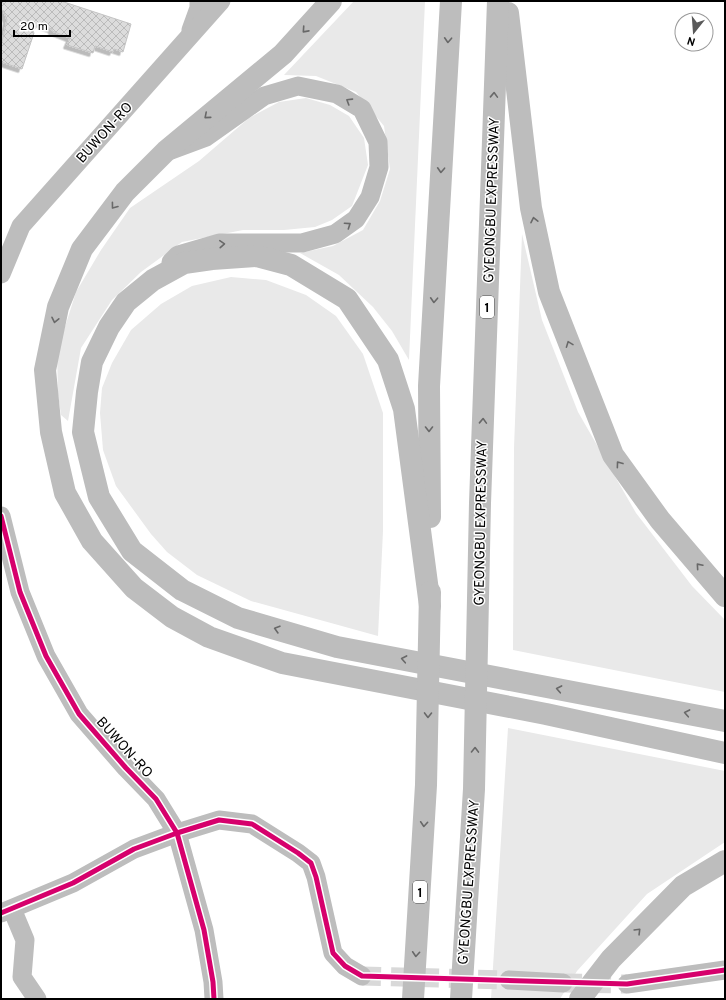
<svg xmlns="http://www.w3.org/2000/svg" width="726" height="1000" viewBox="0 0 726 1000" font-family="Overpass,sans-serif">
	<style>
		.grass { fill: #e9e9e9 }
		.building { fill: url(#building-cross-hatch); stroke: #c4c4c4; filter: url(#shadow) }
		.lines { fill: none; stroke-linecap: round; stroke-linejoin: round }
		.minor-tunnel { stroke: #d9d9d9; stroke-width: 19; stroke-dasharray: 19 10; stroke-linecap: butt }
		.minor { stroke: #bdbdbd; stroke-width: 19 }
		.highway { stroke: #bdbdbd; stroke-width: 22 }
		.cycleway-casing { stroke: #fff; stroke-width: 8 }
		.cycleway { stroke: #d6006c; stroke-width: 5 }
		.oneway { stroke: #686868 }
		.labels { text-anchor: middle; stroke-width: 3; stroke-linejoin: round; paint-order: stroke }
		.shield { fill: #fff; stroke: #4c4c4c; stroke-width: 1 }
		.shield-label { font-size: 13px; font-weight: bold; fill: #000 }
		.street-label { font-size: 14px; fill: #000; stroke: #fff }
	</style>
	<defs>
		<pattern id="building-cross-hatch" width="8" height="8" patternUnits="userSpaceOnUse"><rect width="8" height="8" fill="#dcdcdc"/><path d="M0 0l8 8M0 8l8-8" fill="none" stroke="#bbb"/></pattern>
		<filter id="shadow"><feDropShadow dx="-3.5" dy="3.5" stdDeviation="0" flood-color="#0004"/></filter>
	</defs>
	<rect width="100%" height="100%" fill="#fff"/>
	<!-- grass -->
	<g class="grass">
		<path d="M354,1h71l-16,359 -17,-29 -19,-24 -34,-32 -39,-22 33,-7 30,-16 17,-29 10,-32 -6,-43 -28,-34 -40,-16 -32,-1z"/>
		<path d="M306,98l24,7 19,11 15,22 4,27 -16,41 -20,14 -17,7 -31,3h-41l-61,12 -41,30 -29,28 -31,48 -13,73 -7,-6 -3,-21 -1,-42 19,-60 25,-42 29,-42 69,-47 50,-43 30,-16z"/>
		<path d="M522,234l20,86 36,92 58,101 56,73 33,34v72l-212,-42 1,-202z"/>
		<path d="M231,277l35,3 40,15 30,21 27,38 20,59v118l-5,105 -127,-35 -54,-26 -30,-23 -16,-18 -35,-48 -13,-36 -3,-37 2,-25 10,-25 19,-33 30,-26 31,-18z"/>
		<path d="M508,728l217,43v71l-78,52 -70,77 -17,28h-69z"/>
	</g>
	<!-- building -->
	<path class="building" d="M1,1h60l70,23 -8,28 -9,-3 -1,3 -18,-6 -2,7 -26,-8 3,-7 -18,-7v-2l-10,-3 -1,-3 -9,6 2,4 -12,36 -21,-7v-16l6,-26 -4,-10 -2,1z"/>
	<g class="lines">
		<!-- minor-tunnel -->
		<g class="minor-tunnel">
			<path d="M362,976l147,4"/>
			<path d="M563,983l64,1"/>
		</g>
		<!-- minor -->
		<g class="minor">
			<path d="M191,30l8,-22v-7"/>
			<path d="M171,262l7,-7 41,-12h83l33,-9 21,-15 14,-22 9,-30 -1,-25 -16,-33 -25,-15 -39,-8 -34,10 -58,41 -35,13"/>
			<path d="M1,274l20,-48 200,-225"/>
			<path d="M1,516l19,76 26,64 33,58 47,54 30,31 21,34 27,97 9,52 1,17"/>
			<path d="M12,909l13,31 -3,37 15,22"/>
			<path d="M1,913l72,-30 61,-34 43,-16 42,-13 33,4 46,29 13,10 5,14 17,76 12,13 17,10"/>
			<path d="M509,980l54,3"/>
			<path d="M627,984l98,-14"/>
		</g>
		<!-- highway -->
		<g class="highway">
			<path d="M331,1l-48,53 -117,97 -41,41 -43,57 -24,58 -13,63 6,62 14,61 27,48 42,47 38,29 37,20 73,26 264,51 179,39"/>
			<path d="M508,13l23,195 18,84 64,163 47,65 65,76"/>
			<path d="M430,517l-1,-131 22,-385"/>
			<path d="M430,606l-26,-197 -16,-49 -41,-61 -56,-34 -34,-9 -45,3 -28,4 -31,17 -27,22 -17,25 -17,35 -5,30 -4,40 16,65 33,54 50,39 56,28 99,29 388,74"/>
			<path d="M413,999l13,-214 4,-193"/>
			<path d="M461,999l13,-210 6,-286 18,-502"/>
			<path d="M580,999l31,-40 72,-73 42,-25"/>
		</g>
		<!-- cycleway casing -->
		<g class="cycleway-casing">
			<g id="cycleway">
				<path d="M1,516l19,76 26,64 33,58 47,54 30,31 21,34 27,97 9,52 1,17"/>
				<path d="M1,913l72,-30 61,-34 43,-16 42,-13 33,4 46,29 13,10 5,14 17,76 12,13 17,10 265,8 98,-14"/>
			</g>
		</g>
		<!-- cycleway -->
		<use href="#cycleway" class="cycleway"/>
	</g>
	<!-- one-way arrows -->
	<defs><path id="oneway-chevron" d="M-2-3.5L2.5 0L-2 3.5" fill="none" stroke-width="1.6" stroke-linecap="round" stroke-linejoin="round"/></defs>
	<g class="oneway">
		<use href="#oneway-chevron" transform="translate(305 30) rotate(132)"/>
		<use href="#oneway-chevron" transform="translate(448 40) rotate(93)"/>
		<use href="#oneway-chevron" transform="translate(494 95) rotate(-88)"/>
		<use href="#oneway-chevron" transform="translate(349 101) rotate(-148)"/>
		<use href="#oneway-chevron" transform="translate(207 116) rotate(139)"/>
		<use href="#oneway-chevron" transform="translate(441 170) rotate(93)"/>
		<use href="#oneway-chevron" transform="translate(114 206) rotate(127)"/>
		<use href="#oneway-chevron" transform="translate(534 220) rotate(-102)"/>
		<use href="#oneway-chevron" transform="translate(348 225) rotate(-34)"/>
		<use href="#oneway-chevron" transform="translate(222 244) rotate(-4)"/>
		<use href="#oneway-chevron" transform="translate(434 300) rotate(93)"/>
		<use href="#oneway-chevron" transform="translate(55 320) rotate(102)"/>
		<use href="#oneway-chevron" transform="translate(569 344) rotate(-111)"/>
		<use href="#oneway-chevron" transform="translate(483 421) rotate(-88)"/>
		<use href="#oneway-chevron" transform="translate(429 429) rotate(90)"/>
		<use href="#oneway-chevron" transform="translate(619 464) rotate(-126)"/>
		<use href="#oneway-chevron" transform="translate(699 566) rotate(-131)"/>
		<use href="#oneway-chevron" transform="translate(277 629) rotate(-164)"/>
		<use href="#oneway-chevron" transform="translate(404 659) rotate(-169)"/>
		<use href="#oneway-chevron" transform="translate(559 689) rotate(-169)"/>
		<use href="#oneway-chevron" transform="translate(687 713) rotate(-169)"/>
		<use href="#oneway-chevron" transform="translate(428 715) rotate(91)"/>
		<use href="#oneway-chevron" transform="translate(475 750) rotate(-89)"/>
		<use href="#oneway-chevron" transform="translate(424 824) rotate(94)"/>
		<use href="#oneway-chevron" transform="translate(638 931) rotate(-45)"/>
		<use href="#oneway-chevron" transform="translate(416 954) rotate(94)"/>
	</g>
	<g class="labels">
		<!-- shield labels -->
		<g class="shield">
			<rect x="480" y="296" width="14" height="22" rx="3"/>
			<rect x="413" y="881" width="14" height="22" rx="3"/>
		</g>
		<g class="shield-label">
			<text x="487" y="312">1</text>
			<text x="420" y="897">1</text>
		</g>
		<!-- street labels -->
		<g class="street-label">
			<text transform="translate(104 132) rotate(-48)" y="5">BUWON-RO</text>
			<text transform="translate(491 200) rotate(-88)" y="5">GYEONGBU EXPRESSWAY</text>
			<text transform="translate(480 523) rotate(-89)" y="5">GYEONGBU EXPRESSWAY</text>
			<text transform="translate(125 747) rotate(48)" y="5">BUWON-RO</text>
			<text transform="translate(468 882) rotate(-86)" y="5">GYEONGBU EXPRESSWAY</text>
		</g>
	</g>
	<!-- border -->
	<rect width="726" height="1000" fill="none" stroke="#000000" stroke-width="4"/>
	<!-- north arrow -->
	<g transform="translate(694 32) rotate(197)"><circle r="19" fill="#ffffff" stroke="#999999"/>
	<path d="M0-3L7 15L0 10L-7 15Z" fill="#595959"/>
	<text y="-6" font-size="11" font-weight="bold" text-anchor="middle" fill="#000000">N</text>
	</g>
	<!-- scale -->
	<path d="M14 30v6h56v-6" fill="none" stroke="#000000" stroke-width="2"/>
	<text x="20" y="30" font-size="12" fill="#000000" stroke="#ffffff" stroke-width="3" paint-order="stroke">20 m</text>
</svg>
